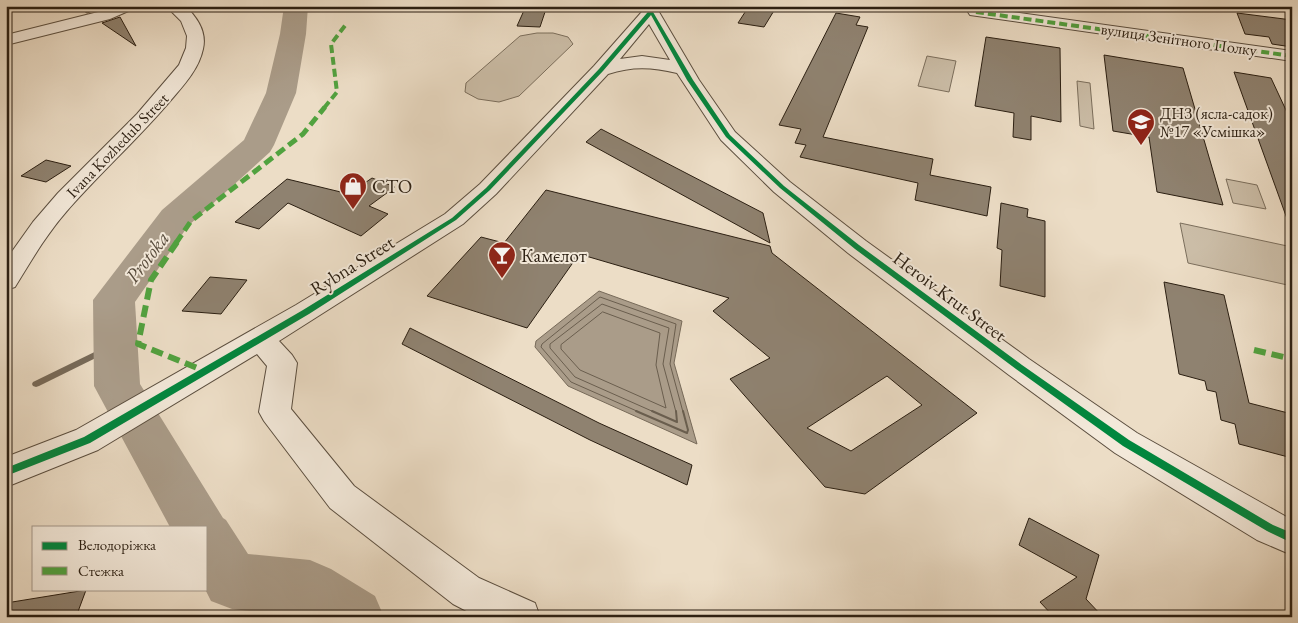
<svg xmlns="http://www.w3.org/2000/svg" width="1298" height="623" viewBox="0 0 1298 623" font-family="'EB Garamond',serif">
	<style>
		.green { fill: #cbbda7; stroke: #7b6e5c }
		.water { fill: #aa9c89; stroke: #776a59 }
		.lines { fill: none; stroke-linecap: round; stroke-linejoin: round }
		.shore-far1 { stroke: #6a5e4e; stroke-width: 1 }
		.shore { stroke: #6a5e4e; stroke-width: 2 }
		.stream { fill: #776a59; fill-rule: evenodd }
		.river { fill: #aa9c89; fill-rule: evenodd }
		.building { fill: #8f8270; stroke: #2b1f12; fill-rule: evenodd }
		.minor-casing { stroke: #5b4e3f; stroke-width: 2 }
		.minor { fill: #f3e9da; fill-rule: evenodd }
		.quiet-far2 { stroke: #51a23f; stroke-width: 4; stroke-dasharray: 8 4; stroke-linecap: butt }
		.quiet-far1 { stroke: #51a23f; stroke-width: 5; stroke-dasharray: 10 5; stroke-linecap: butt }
		.quiet { stroke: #51a23f; stroke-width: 6; stroke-dasharray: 12 6; stroke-linecap: butt }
		.cycleway-casing { stroke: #f3e9da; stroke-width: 3 }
		.cycleway { fill: #00873e; fill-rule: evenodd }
		.labels { text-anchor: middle; stroke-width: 4; stroke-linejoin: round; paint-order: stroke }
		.far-street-label { font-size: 16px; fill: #2b1f12; stroke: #f3e9da }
		.far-poi-label { font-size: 16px; fill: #2b1f12; stroke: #f3e9da; text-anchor: start }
		.poi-label { font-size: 19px; fill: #2b1f12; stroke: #f3e9da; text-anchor: start }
		.street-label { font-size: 19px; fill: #2b1f12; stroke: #f3e9da }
		.water-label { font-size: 20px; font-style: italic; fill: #574b3c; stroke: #f3e9da }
	</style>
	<rect width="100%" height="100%" fill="#ecddc6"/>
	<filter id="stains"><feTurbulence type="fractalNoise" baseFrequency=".004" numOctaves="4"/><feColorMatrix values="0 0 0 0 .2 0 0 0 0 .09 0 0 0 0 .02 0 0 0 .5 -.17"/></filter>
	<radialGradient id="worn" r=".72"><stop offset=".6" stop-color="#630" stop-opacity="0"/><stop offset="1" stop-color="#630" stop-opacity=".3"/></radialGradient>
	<!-- green -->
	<g class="green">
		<path d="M537,33h16l15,4 5,7 -54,52 -20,6 -21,-3 -13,-7 1,-9 54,-47z"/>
		<path d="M927,56l29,5 -7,31 -31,-6z"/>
		<path d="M1077,81l13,2 4,46 -14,-3z"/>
		<path d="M1226,179l31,6 9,24 -33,-6z"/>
		<path d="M1180,223l112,24v39l-104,-23z"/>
	</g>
	<!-- water -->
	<path class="water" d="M599,291l83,30 -8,42 23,81 -129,-58 -33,-39 1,-6z"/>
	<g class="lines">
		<!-- shore-far1 -->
		<g class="shore-far1">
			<path d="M603,312l57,21 -4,32 10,43 -86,-38 -19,-21v-4z"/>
			<path d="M639,412l-68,-30 -30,-35 1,-3 58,-47 76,27 -6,40 13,48"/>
			<path d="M654,412l-79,-35 -25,-29v-4l52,-40 67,24 -6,36 13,48"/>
		</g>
		<!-- shore -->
		<g class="shore">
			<path d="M636,411l51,22 1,-3 -5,-19"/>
			<path d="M652,411l25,11 -1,-11"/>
		</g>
		<!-- stream -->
		<path class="stream" d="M115,342l3,1 1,2 -1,2 -79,39 -3,1 -3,-1 -1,-2 1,-2z"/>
		<!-- river -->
		<path class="river" d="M284,6h24l-2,28 -10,59 -22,52 -4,7 -82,74 -53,76 5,82 83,134 3,2 22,34 62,6 21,9 44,27 9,21h-85l-67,-8 -21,-8 -6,-12 1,-62h-36l-76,-141 -1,-86 69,-90 82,-70 22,-47 14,-59z"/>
	</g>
	<!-- building -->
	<g class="building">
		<path d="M76,6h31l-20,7z"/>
		<path d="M526,6h21l-7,21 -23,-1z"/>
		<path d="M749,6h11l15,3 -11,18 -26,-4z"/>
		<path d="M836,13l24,4 -4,8 12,2 -45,110 110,22 -3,16 61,12 -4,29 -72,-16 3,-17 -118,-26 6,-12 -11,-2 6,-14 -22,-4z"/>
		<path d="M1237,13l55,7v27l-20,-3 -3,-7 -24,-3z"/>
		<path d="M120,17l16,29 -34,-23z"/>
		<path d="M986,37l74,11 1,74 -30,-6v24l-18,-3 1,-24 -39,-7z"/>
		<path d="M1104,55l79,13 40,137 -66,-13 -8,-55 -36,-6z"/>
		<path d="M1234,72l37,6 21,45v104h-2z"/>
		<path d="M601,129l162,84 7,30 -184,-101z"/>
		<path d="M46,160l25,6 -25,16 -25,-6z"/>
		<path d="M372,178l23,9 -26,19 19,8 -27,22 -73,-33 -29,26 -24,-7 52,-43 62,15z"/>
		<path d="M546,190l224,56 2,7 205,160 -112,81 -40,-7 -95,-108 40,-21 -57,-47 16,-13 -150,-44 -52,74 -100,-32 54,-59 23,6zM887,376l35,29 -71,46 -44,-23z"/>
		<path d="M1001,203l27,6 -1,8 18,4v76l-45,-11 2,-36 -5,-2z"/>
		<path d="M210,277l37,3 -26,34 -39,-3z"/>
		<path d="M1164,282l60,13 25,108 43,11v44l-53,-14 -4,-20 -14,-4 -5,-28 -9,-2 -2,-9 -26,-7z"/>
		<path d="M410,328l189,95 93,42 -5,20 -97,-45 -188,-96z"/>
		<path d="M1029,518l70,37 -13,44 17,18h-49l-14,-15 37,-25 -58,-32z"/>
		<path d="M86,590l-10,27h-70v-14z"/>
	</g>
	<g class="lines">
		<!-- minor casing -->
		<g class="minor-casing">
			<g id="minor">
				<path d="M113,6h22l-2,3 -23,10 -104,26v-10l92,-23z"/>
				<path d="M166,6h19c12,11 22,26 18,43 -4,20 -20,37 -32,51 -33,39 -71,73 -105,112 -20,23 -35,49 -51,75l-9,3v-30l27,-38 25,-29 79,-79 42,-49 7,-17 1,-12 -6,-15z"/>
				<path d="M647,6h17l-5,6 40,68 36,52 55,50 76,59 163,118 108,74 155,87v35l-35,-15 -142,-87 -106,-78 -161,-122 -74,-61 -53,-52 -44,-67c-25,-6 -45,-7 -69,1l-112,120 -33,30 -184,117 13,14 5,8 -6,46 63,77 125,92 56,25 5,14h-62l-25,-13 -123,-96 -66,-87 -5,-9 8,-46 -10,-12 -159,96 -92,37v-30l70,-27 220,-125 149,-91 35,-30 114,-118zM649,24l21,36 -28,-4 -22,3z"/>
				<path d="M976,7l316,44v10l-322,-46 -2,-3 2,-3z"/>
			</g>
		</g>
		<!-- minor -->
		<use href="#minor" class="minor"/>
		<!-- quiet-far2 -->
		<g class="quiet-far2">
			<path d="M976,12l316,44"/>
			<path d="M324,108l13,-16 -6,-48 16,-21"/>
		</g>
		<!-- quiet-far1 -->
		<path class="quiet-far1" d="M176,243l15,-22 112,-87 22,-27"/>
		<!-- quiet -->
		<g class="quiet">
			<path d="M177,242l-26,38 -13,64 67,27"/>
			<path d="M1254,350l38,9"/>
		</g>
		<!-- cycleway casing -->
		<g class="cycleway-casing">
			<path id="cycleway" d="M653,6l4,1 -4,5 40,68 37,55 54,51 75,59 163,120 107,75 144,85 19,8v10l-25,-12 -144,-85 -107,-77 -161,-120 -75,-61 -54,-51 -39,-57 -36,-65 -48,56 -113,119 -34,30 -147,94 -219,129 -84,33v-8l78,-31 219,-127 149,-92 34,-30 113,-119z"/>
		</g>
		<!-- cycleway -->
		<use href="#cycleway" class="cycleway"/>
	</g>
	<!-- icons -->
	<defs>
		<g id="school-pin" transform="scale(1.4375)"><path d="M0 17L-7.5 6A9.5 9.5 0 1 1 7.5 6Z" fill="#8f2418" stroke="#f3e9da"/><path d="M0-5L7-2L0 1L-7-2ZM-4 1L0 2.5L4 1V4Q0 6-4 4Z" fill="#fff"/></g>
		<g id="shop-pin" transform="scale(1.4375)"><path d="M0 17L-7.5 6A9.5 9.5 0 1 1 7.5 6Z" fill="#8f2418" stroke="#f3e9da"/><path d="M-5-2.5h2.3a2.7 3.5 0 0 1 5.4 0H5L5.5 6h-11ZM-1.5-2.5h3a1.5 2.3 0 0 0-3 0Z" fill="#fff"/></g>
		<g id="bar-pin" transform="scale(1.4375)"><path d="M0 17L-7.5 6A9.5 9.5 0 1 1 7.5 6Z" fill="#8f2418" stroke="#f3e9da"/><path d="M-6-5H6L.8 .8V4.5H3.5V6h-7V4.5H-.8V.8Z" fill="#fff"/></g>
	</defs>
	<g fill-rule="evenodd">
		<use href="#school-pin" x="1141" y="122"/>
		<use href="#shop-pin" x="353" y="186"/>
		<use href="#bar-pin" x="502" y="255"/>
	</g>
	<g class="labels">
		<!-- far-street labels -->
		<g class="far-street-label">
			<text transform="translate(1179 39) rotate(8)" y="6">вулиця Зенітного Полку</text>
			<text transform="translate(117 145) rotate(-46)" y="6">Ivana Kozhedub Street</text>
		</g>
		<!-- far-poi labels -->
		<g class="far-poi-label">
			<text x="1160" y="119">ДНЗ (ясла-садок)<tspan x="1160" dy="18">№17 «Усмішка»</tspan></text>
		</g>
		<!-- poi labels -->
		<g class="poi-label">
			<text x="372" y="193">СТО</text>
			<text x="521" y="262">Камєлот</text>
		</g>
		<!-- street labels -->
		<g class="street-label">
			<text transform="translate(352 265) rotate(-32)" y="7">Rybna Street</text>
			<text transform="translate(950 296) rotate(37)" y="7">Heroiv Krut Street</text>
		</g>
		<!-- water labels -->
		<g class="water-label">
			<text transform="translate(147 257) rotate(-53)" y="7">Protoka</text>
		</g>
	</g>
	<!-- margin -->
	<rect width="1298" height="623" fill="none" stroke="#ecddc6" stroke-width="25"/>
	<rect x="8" y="8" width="1283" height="608" fill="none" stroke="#2b1f12" stroke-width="2.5"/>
	<rect x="12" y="12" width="1273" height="598" fill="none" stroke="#2b1f12"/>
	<!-- legend -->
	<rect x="32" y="526" width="175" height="65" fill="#f3e9da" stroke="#a3988a"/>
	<rect x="42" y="542" width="25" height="8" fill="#00873e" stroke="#a3988a"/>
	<text x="78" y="550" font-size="15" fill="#2b1f12">Велодоріжка</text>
	<rect x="42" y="567" width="25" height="8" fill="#51a23f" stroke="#a3988a"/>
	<text x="78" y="576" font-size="15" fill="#2b1f12">Стежка</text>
	<rect width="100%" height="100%" filter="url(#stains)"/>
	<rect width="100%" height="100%" fill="url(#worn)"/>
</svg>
